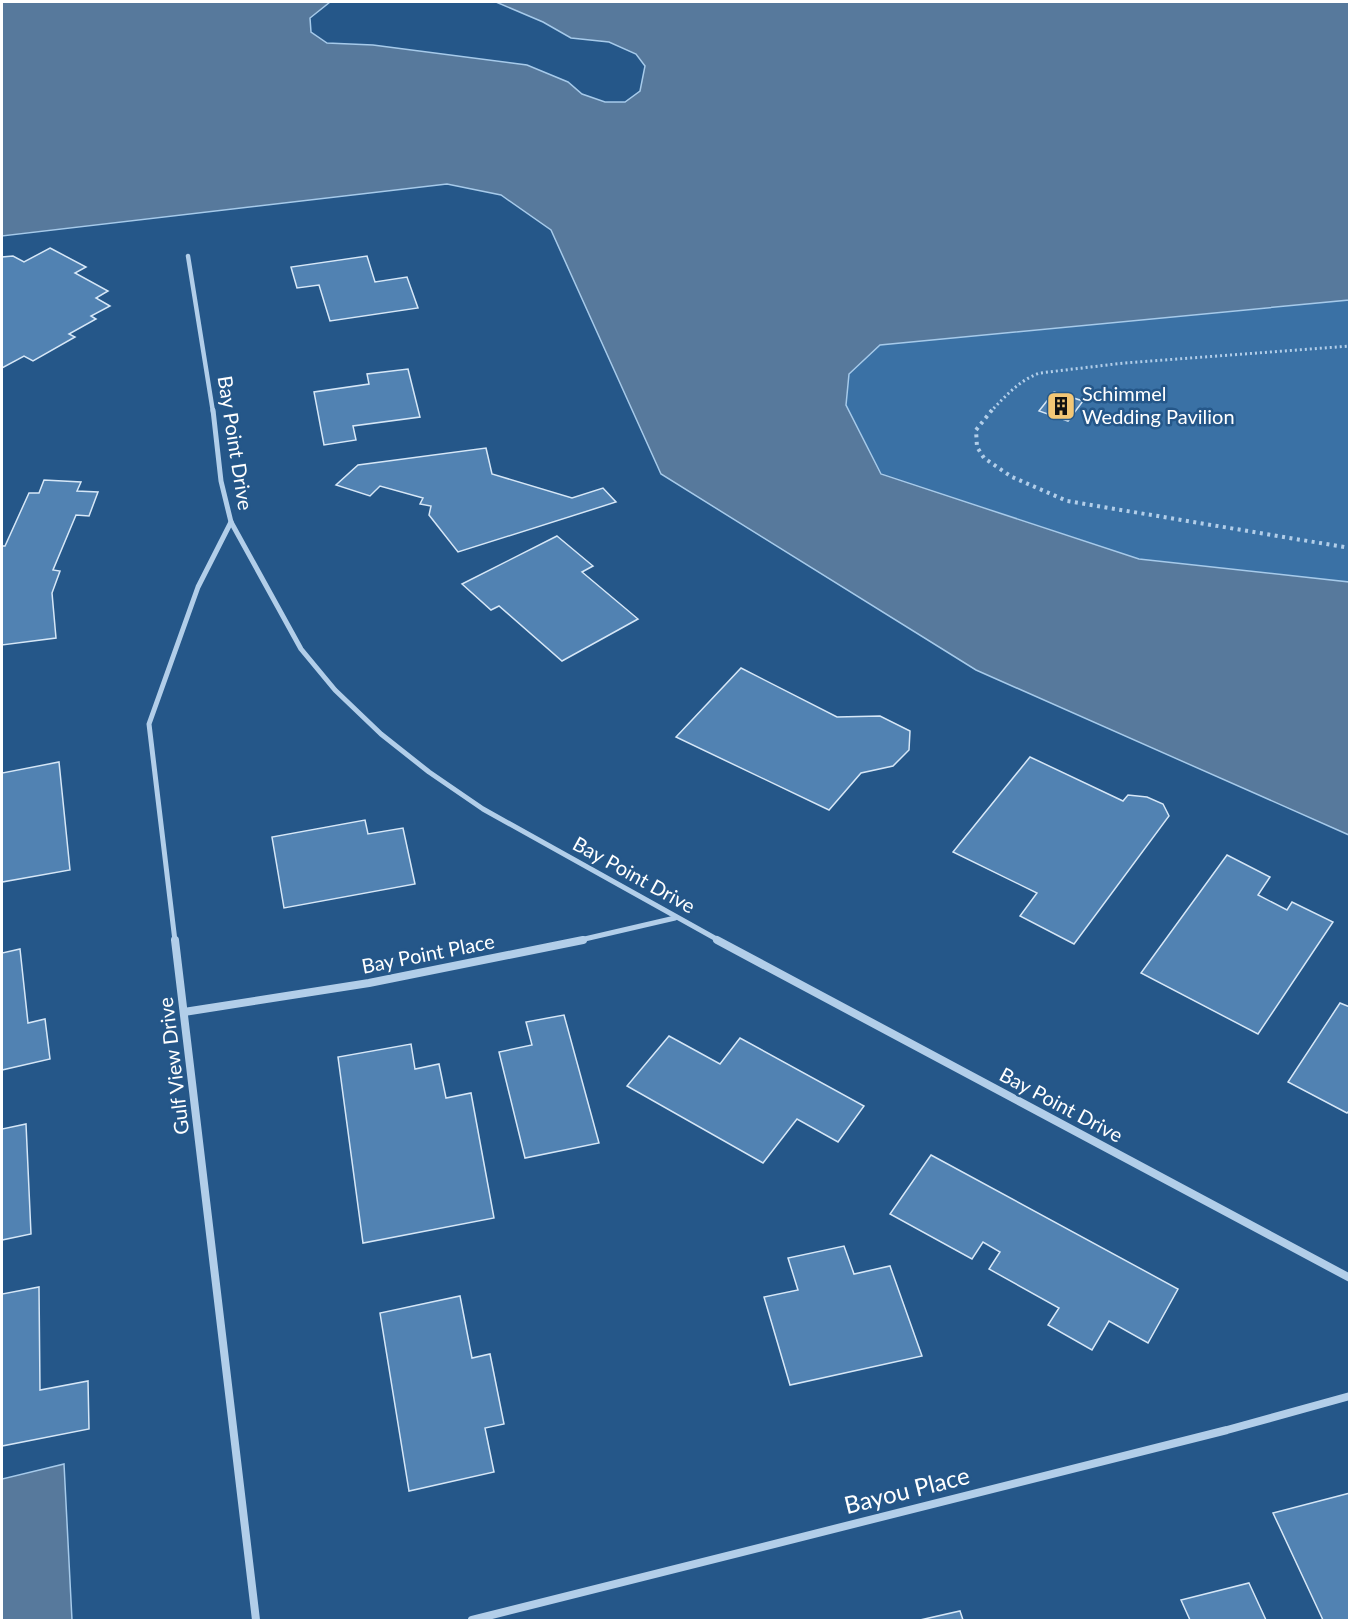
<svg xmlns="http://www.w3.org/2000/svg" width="1351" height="1622" viewBox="0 0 1351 1622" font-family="Lato,sans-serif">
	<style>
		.green { fill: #3a71a5 }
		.water { fill: #57799c; stroke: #a6caea; stroke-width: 1.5 }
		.building { fill: #5182b2; stroke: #d6e7f7; stroke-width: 1.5 }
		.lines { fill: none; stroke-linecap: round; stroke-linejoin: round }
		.path-far1 { stroke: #b2cee9; stroke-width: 3; stroke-dasharray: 2 3; stroke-linecap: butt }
		.path { stroke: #b2cee9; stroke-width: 4; stroke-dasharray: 3 4.5; stroke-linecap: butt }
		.street-far2 { stroke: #b2cee9; stroke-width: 4.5 }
		.street-far1 { stroke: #b2cee9; stroke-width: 5 }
		.street { stroke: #b2cee9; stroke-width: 8 }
		.labels { text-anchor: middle; stroke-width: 5; stroke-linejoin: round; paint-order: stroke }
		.poi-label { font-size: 20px; fill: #fff; stroke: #255789; text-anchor: start }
		.street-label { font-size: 20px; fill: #fff; stroke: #255789 }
		.near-street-label { font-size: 24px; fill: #fff; stroke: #255789 }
	</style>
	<rect width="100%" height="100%" fill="#255789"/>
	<!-- green -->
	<path class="green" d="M1349,300v282l-210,-23 -258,-86 -35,-68 3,-31 31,-29z"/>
	<!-- water -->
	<g class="water">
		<path d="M2,2h328l-20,16 1,14 16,11 46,2 154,20 41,17 14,12 23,8h20l15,-11 5,-25 -9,-12 -27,-12 -38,-4 -28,-16 -47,-20h853v298l-469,45 -31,29 -3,31 35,69 258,85 210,23v253l-373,-165 -315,-196 -110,-244 -50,-35 -54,-11 -445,52z"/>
		<path d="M64,1464l8,156h-70v-141z"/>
	</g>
	<!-- building -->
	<g class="building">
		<path d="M50,248l36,19 -11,6 33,18 -12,7 14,8 -19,10 5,3 -27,15 6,3 -42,24 -9,-5 -22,12v-111l11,-1 11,6z"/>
		<path d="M367,256l8,26 32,-5 11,31 -88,13 -11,-36 -22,3 -6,-21z"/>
		<path d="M408,369l12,48 -67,9 3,14 -32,5 -10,-53 55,-8 -2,-10z"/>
		<path d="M1054,392l29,9 -15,20 -29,-10z"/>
		<path d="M486,448l6,26 80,24 31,-10 13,14 -158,50 -29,-37 2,-9 -11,-2 3,-6 -43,-12 -10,10 -34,-11 22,-20z"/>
		<path d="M44,480l37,2 -4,9 21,1 -9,24 -13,-1 -23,55 7,1 -8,22 4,45 -54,7v-99h3l24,-53h10z"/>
		<path d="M557,536l36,30 -11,6 56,47 -76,42 -63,-55 -8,4 -29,-26z"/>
		<path d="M741,668l96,49 43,-1 30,15 -1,19 -16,16 -32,7 -32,37 -153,-73z"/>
		<path d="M1030,757l93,44 5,-6 19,2 16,7 6,12 -95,128 -54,-28 17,-23 -84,-41z"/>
		<path d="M59,762l11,108 -68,12v-109z"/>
		<path d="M365,820l3,14 35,-6 12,56 -131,24 -12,-71z"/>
		<path d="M1227,855l43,22 -12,18 29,15 5,-8 41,20 -75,112 -117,-61z"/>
		<path d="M20,949l8,74 17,-4 5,40 -48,11v-117z"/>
		<path d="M1340,1003l10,4v103l-3,3 -59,-31z"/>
		<path d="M564,1015l35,128 -74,15 -26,-106 33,-7 -6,-23z"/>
		<path d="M669,1036l51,28 20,-26 124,68 -26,36 -41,-23 -34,44 -136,-77z"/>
		<path d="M411,1044l4,25 24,-5 7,34 25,-5 23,125 -131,25 -25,-186z"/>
		<path d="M26,1124l5,110 -29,6v-111z"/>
		<path d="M931,1155l247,134 -30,54 -39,-22 -17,29 -44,-25 11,-17 -70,-39 11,-17 -17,-10 -11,17 -82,-45z"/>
		<path d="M844,1246l10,28 36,-8 32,90 -132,29 -26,-88 34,-7 -10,-32z"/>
		<path d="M39,1287l1,103 48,-9 1,48 -87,17v-152z"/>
		<path d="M460,1296l12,62 18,-4 14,70 -19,4 9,44 -85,19 -29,-178z"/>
		<path d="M1350,1493v127h-27l-50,-107z"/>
		<path d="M1249,1583l17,37h-76l-9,-20z"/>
		<path d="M960,1611l3,9h-43z"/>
	</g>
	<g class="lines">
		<!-- path-far1 -->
		<path class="path-far1" d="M990,412c16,-16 29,-32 50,-39l84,-10 226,-17"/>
		<!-- path -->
		<path class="path" d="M992,410l-16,20 1,17 7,11 28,19 55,24 283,47"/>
		<!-- street-far2 -->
		<path class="street-far2" d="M188,256l25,156"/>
		<!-- street-far1 -->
		<g class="street-far1">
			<path d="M213,410l8,71 10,41 70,127 34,41 46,44 48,38 54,37 237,132"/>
			<path d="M175,941l-26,-217 49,-137 33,-65"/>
			<path d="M576,941l99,-23"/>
		</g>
		<!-- street -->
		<g class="street">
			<path d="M175,940l81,680"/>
			<path d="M717,940l633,338"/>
			<path d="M184,1012l185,-29 214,-43"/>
			<path d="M472,1620l755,-190 123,-34"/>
		</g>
	</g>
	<!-- icons -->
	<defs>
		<g id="building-square" transform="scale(1.5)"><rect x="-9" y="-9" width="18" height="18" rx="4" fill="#f3c776" stroke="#255789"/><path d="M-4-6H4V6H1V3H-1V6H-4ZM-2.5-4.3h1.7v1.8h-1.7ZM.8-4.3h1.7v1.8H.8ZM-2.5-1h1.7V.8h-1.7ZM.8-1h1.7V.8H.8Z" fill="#111"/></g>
	</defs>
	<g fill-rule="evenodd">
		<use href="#building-square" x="1061" y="406"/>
	</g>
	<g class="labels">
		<!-- poi labels -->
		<g class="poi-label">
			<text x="1082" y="401">Schimmel<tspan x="1082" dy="23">Wedding Pavilion</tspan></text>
		</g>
		<!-- street labels -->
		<g class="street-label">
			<text transform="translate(235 443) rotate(81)" y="7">Bay Point Drive</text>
			<text transform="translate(634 875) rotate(29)" y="7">Bay Point Drive</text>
			<text transform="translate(428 954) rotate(-11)" y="7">Bay Point Place</text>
			<text transform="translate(174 1066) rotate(-97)" y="7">Gulf View Drive</text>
			<text transform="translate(1061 1105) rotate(28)" y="7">Bay Point Drive</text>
		</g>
		<!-- near-street labels -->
		<g class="near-street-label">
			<text transform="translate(907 1491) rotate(-14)" y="8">Bayou Place</text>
		</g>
	</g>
	<!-- border -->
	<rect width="1351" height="1622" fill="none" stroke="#ffffff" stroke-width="6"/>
</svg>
